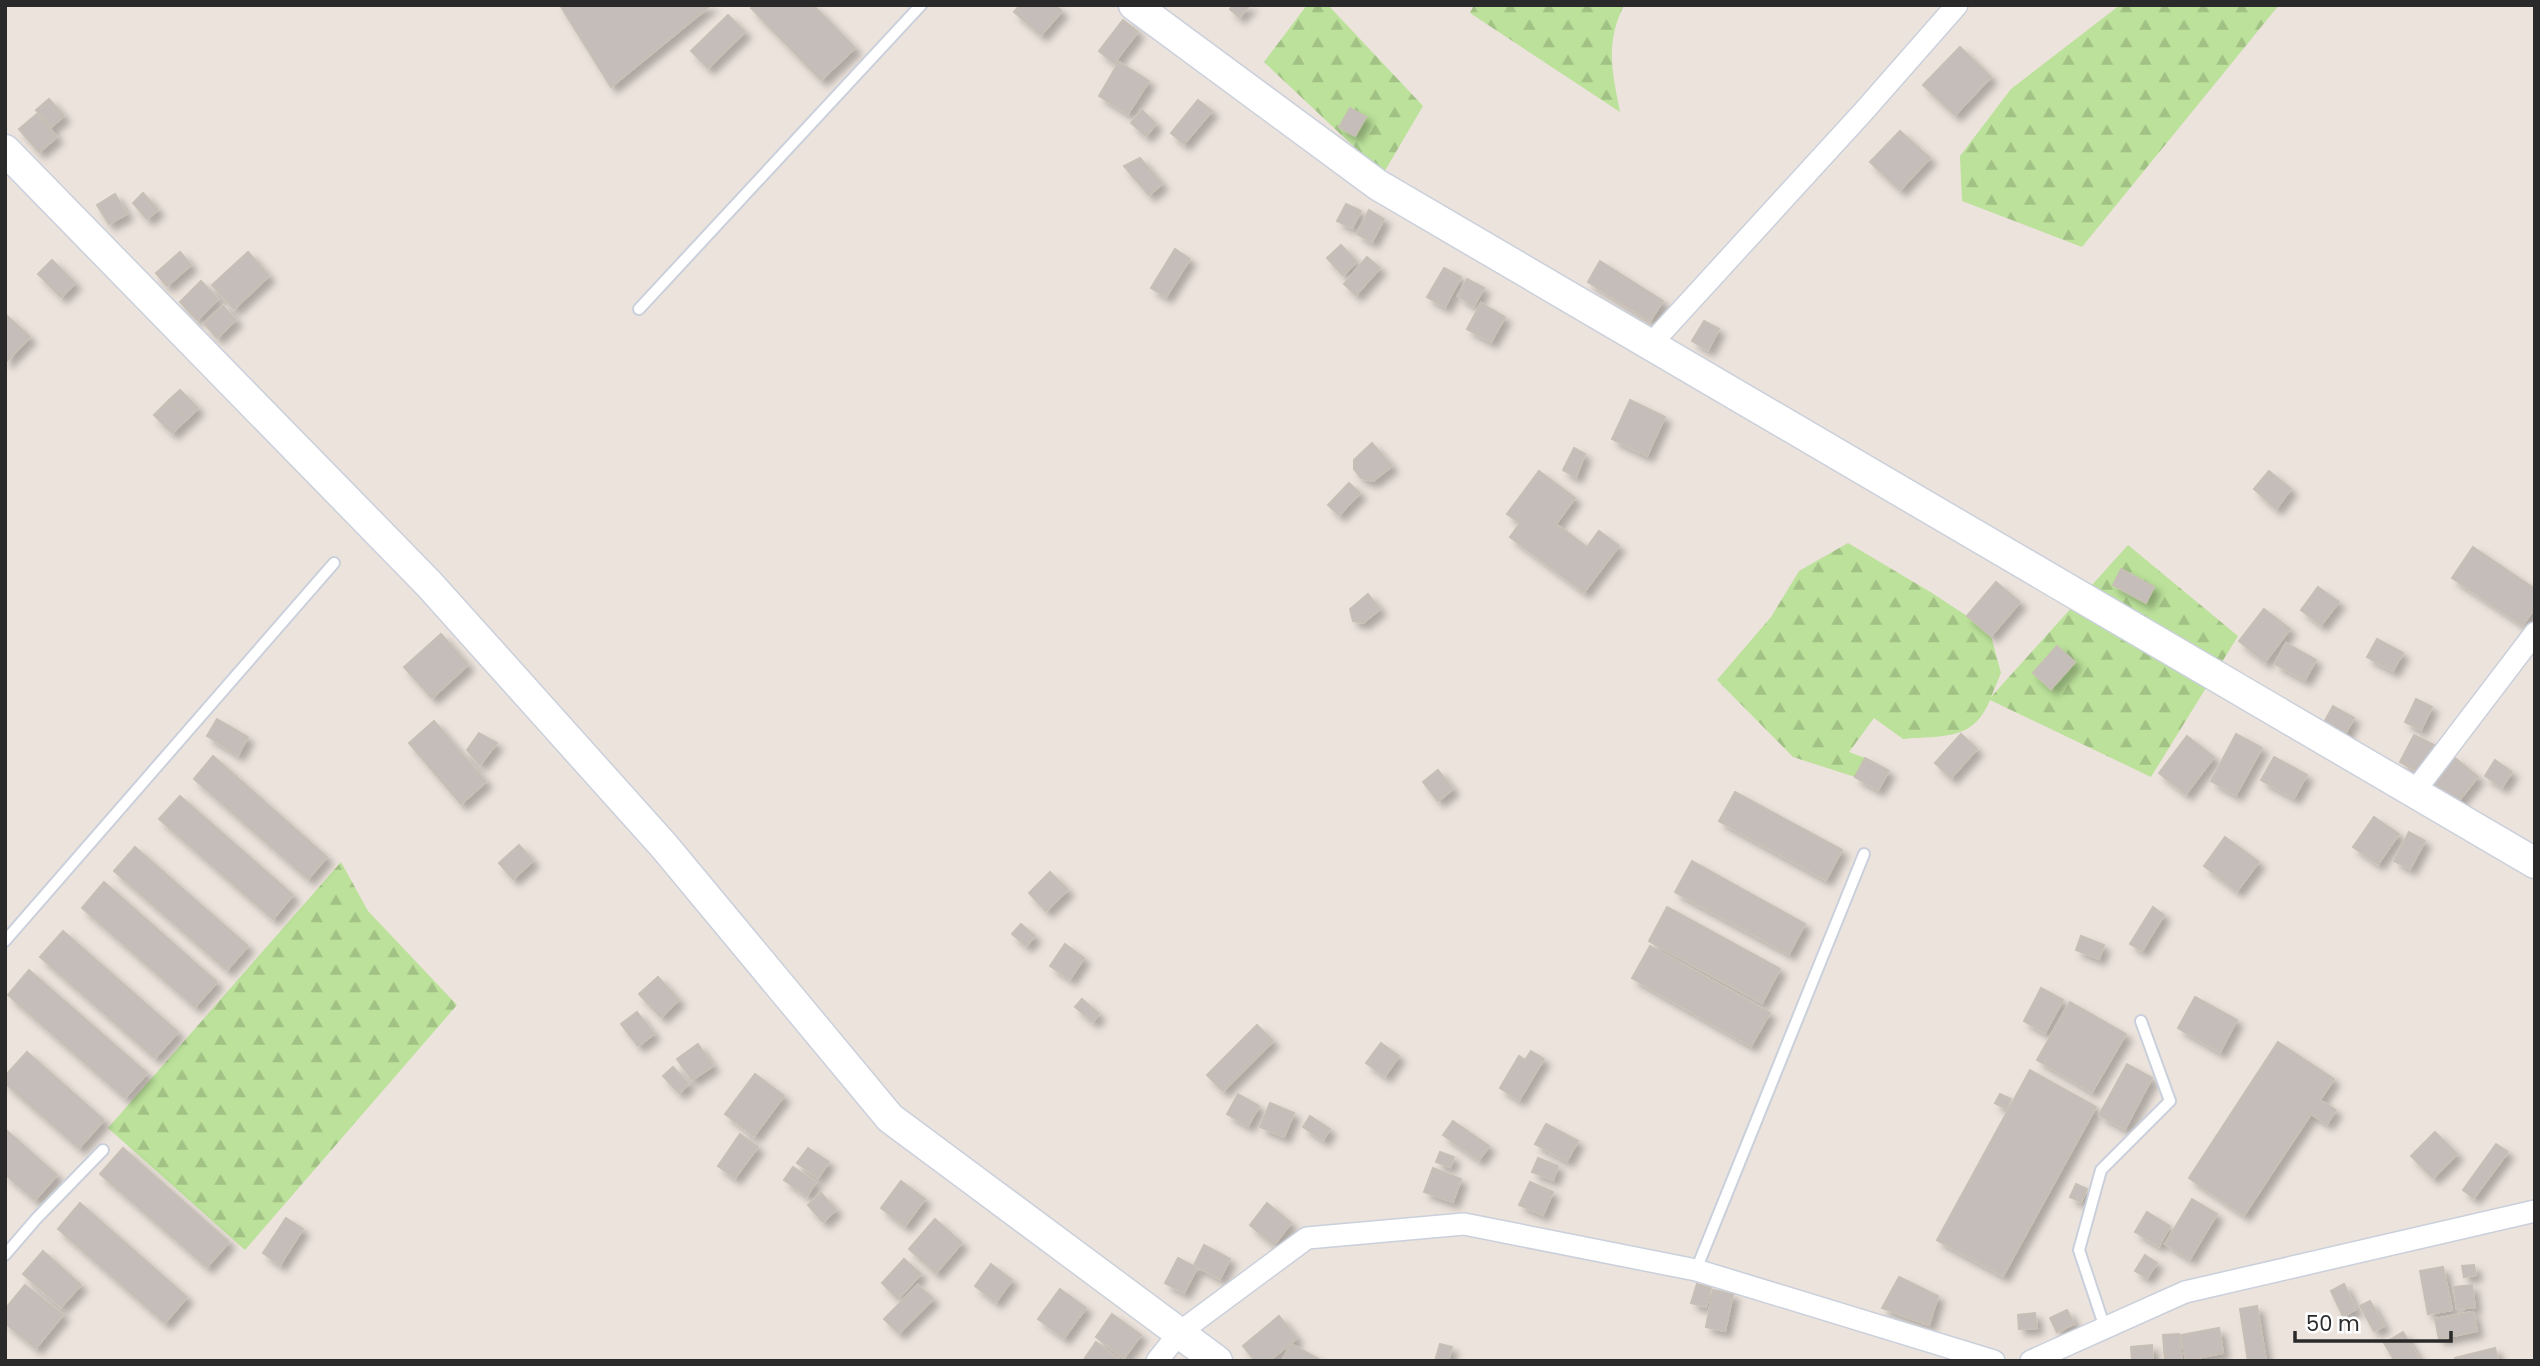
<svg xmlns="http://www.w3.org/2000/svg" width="2540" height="1366" viewBox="0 0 2540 1366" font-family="Poppins,sans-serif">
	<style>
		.forest { fill: url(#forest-firs) }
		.building { fill: #c4bdb9; stroke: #c7bfb6; stroke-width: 2; filter: url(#shadow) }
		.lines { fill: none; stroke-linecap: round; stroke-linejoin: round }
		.lane-casing { stroke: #cad0db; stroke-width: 14 }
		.street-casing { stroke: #cad0db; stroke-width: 24 }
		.secondary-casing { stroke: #cad0db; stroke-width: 33 }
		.lane { stroke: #fff; stroke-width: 10 }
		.street { stroke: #fff; stroke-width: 21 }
		.secondary { stroke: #fff; stroke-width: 30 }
	</style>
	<defs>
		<pattern id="forest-firs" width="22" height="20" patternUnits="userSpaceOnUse" patternTransform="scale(1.75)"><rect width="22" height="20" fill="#bbe19a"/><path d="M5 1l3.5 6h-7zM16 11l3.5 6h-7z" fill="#a1c185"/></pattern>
		<filter id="shadow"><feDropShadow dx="6" dy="6" stdDeviation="3.5" flood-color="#0004"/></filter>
	</defs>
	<rect width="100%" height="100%" fill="#ece3dc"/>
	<!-- forest -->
	<g class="forest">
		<path d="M1307,5h21l95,101 -40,68 -119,-112z"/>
		<path d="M1474,5h150c-19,39 -12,66 -4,107l-150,-99z"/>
		<path d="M2120,5h159l-197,242 -120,-46 -2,-45 51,-67z"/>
		<path d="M1848,543l84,50 35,23 24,20 10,37 -10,24 137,-152 110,91 -87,141 -161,-77c-17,42 -48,35 -87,39l-29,-21 -25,34 16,6 -10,19 -62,-20 -76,-77 54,-63 28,-46z"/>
		<path d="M341,862l27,49 89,94 -212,245 -137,-122z"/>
	</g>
	<!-- building -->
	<g class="building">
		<path d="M560,5h151l-100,82z"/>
		<path d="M754,5h59l42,43 -34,32 -70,-72z"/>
		<path d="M1020,5h35l7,6 -21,24 -27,-23z"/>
		<path d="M1233,5h17l-11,12 -9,-8z"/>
		<path d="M728,15l17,17 -37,36 -17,-17z"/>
		<path d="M1123,20l15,12 -24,31 -15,-12z"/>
		<path d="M1960,47l31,30 -36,38 -32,-30z"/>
		<path d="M1119,62l30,19 -21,33 -29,-18z"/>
		<path d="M49,99l15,17 -13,11 -15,-17z"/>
		<path d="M1198,100l14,11 -28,33 -13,-11z"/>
		<path d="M1350,108l16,9 -11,19 -16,-9z"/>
		<path d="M1142,110l14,14 -10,12 -15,-13z"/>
		<path d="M37,114l20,23 -18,15 -20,-23z"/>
		<path d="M1900,131l30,27 -30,32 -30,-28z"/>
		<path d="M1140,158l22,26 -13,11 -25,-29z"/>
		<path d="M143,193l15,17 -11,9 -14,-16z"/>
		<path d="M115,194l12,20 -18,10 -12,-19z"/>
		<path d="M1346,204l15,7 -9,17 -15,-7z"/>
		<path d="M1369,210l15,9 -12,23 -15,-8z"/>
		<path d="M1341,245l16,17 -14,13 -16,-17z"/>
		<path d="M1175,249l15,10 -24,38 -15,-9z"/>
		<path d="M180,252l11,13 -24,21 -11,-13z"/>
		<path d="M248,252l21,24 -35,33 -22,-24z"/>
		<path d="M1367,257l13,11 -24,27 -12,-11z"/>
		<path d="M52,260l23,23 -14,14 -23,-23z"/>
		<path d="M1600,261l63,40 -13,20 -62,-39z"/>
		<path d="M1444,268l17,9 -16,30 -18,-10z"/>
		<path d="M1467,279l17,9 -10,18 -16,-10z"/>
		<path d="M201,281l17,18 -21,21 -17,-18z"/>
		<path d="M1481,303l24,14 -14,25 -24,-13z"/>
		<path d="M223,306l13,14 -19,18 -13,-15z"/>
		<path d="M5,314l25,23 -24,25 -1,-1z"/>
		<path d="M1704,321l15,8 -11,21 -16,-9z"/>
		<path d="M180,390l18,18 -11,11 -18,-19z"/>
		<path d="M169,400l18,19 -15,14 -18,-18z"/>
		<path d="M1630,400l35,17 -18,39 -35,-17z"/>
		<path d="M1372,443l20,23 -19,15 -12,-3 -7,-9v-9z"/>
		<path d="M1574,448l11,6 -9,23 -13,-7z"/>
		<path d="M1539,471l36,27 -19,26 31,23 12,-16 20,15 -35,46 -74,-55 10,-14 -13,-9z"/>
		<path d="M2269,471l22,18 -15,20 -22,-20z"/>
		<path d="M1349,483l11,10 -21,22 -11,-10z"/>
		<path d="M2473,547l62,42v18l-12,18 -71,-47z"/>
		<path d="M2121,569l33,18 -8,16 -33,-18z"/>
		<path d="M1996,582l24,20 -29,34 -24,-20z"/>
		<path d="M2318,587l21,15 -18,23 -20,-15z"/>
		<path d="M1368,594l12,15 -17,14 -10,-2 -3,-12z"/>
		<path d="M2264,609l26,20 -25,33 -26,-21z"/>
		<path d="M441,634l27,31 -36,33 -28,-31z"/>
		<path d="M2377,639l26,14 -10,18 -26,-14z"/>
		<path d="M2286,643l30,17 -11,20 -30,-16z"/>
		<path d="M2057,646l18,16 -24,27 -18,-16z"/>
		<path d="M2416,699l16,8 -11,23 -16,-8z"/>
		<path d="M2333,706l21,12 -11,20 -21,-12z"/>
		<path d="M217,719l31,18 -10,18 -31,-19z"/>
		<path d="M434,721l52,61 -25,22 -52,-61z"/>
		<path d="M479,733l18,10 -17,22 -13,-15z"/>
		<path d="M1961,734l16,15 -26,29 -16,-15z"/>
		<path d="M2236,734l26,14 -26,47 -25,-14z"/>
		<path d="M2414,735l20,10 -15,27 -19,-10z"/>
		<path d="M2187,736l27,21 -28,37 -27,-21z"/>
		<path d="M213,756l114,101 -19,22 -114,-100z"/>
		<path d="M2274,757l33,18 -13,23 -33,-18z"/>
		<path d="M2454,757l24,20 -26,32 -24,-21z"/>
		<path d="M1865,758l24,13 -11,19 -23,-13z"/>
		<path d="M2495,760l17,12 -10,15 -17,-11z"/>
		<path d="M1438,770l15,19 -15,12 -15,-19z"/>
		<path d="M1735,792l107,58 -16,30 -107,-59z"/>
		<path d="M180,796l113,99 -20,24 -114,-100z"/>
		<path d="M2374,817l25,17 -21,30 -25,-17z"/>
		<path d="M2409,832l16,9 -15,28 -16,-8z"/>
		<path d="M2225,837l34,25 -22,29 -33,-25z"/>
		<path d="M519,845l14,16 -20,18 -14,-16z"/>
		<path d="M135,847l113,99 -21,24 -113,-99z"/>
		<path d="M1692,861l113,63 -16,30 -114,-62z"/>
		<path d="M1050,872l18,18 -22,21 -17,-18z"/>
		<path d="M104,882l113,100 -22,25 -113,-99z"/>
		<path d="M1667,907l113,62 -18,34 -113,-62z"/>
		<path d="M2153,907l11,8 -22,36 -12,-7z"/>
		<path d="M1021,924l14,12 -9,10 -14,-12z"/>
		<path d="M63,931l115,101 -23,26 -115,-101z"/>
		<path d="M2081,936l23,9 -5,14 -23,-9z"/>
		<path d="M1065,944l19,14 -14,21 -20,-13z"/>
		<path d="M1650,946l120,67 -19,33 -119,-68z"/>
		<path d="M29,970l118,103 -22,25 -117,-103z"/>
		<path d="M658,977l21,23 -18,17 -22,-23z"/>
		<path d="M2041,988l22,12 -18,33 -21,-12z"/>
		<path d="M2195,997l42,23 -17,32 -42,-24z"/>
		<path d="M1082,999l17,15 -6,8 -18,-15z"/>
		<path d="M2070,1002l56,32 -34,58 -55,-32z"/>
		<path d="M637,1012l17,22 -16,12 -17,-22z"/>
		<path d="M1257,1025l16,16 -50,50 -16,-16z"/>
		<path d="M2278,1042l56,37 -14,21 16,10 -9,14 -16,-10 -67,101 -55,-37z"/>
		<path d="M1381,1043l18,13 -14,20 -19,-13z"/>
		<path d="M698,1044l15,22 -21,14 -15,-21z"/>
		<path d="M1531,1051l13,8 -25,41 -19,-12 19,-32 6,4z"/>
		<path d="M27,1052l77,68 -25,28 -74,-65v-7z"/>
		<path d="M2127,1064l25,14 -27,51 -26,-14z"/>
		<path d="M673,1067l16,17 -10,9 -16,-17z"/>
		<path d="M2030,1070l66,37 -93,169 -66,-36z"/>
		<path d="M755,1074l29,22 -30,40 -29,-22z"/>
		<path d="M1238,1094l21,12 -11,20 -21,-12z"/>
		<path d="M2000,1094l11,5 -5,10 -11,-6z"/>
		<path d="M1270,1103l24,10 -10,24 -24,-10z"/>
		<path d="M1310,1116l20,13 -7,11 -20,-13z"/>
		<path d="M1453,1121l36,25 -10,14 -36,-25z"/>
		<path d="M1546,1124l32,17 -11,20 -32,-17z"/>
		<path d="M5,1129l52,46 -22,25 -30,-26z"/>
		<path d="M2435,1132l22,22 -24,24 -22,-22z"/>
		<path d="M740,1134l18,13 -23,31 -17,-12z"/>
		<path d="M2496,1144l12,8 -34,46 -11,-8z"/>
		<path d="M123,1148l106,94 -22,25 -107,-93z"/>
		<path d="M808,1148l21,14 -11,16 -21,-15z"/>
		<path d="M1440,1152l14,5 -4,10 -14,-5z"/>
		<path d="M1538,1158l20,8 -5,14 -21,-8z"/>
		<path d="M793,1167l23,15 -9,14 -23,-16z"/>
		<path d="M1433,1168l28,11 -8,23 -29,-10z"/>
		<path d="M901,1181l24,18 -20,27 -24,-18z"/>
		<path d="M1530,1182l23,10 -10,23 -24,-10z"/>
		<path d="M2076,1184l11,5 -6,13 -11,-5z"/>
		<path d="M821,1193l15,17 -13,12 -15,-17z"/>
		<path d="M2192,1199l25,15 -27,45 -25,-15z"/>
		<path d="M80,1203l107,94 -22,26 -107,-94z"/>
		<path d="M1267,1203l24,20 -17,22 -24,-20z"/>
		<path d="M2147,1212l23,14 -11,20 -24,-14z"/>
		<path d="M286,1218l17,11 -23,36 -17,-12z"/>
		<path d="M935,1219l27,24 -26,30 -27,-24z"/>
		<path d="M1204,1245l26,14 -10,20 -26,-14z"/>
		<path d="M43,1251l38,34 -20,22 -38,-33z"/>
		<path d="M2145,1255l12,8 -10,15 -12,-7z"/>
		<path d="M1178,1258l19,10 -13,25 -19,-10z"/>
		<path d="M904,1259l17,15 -23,25 -16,-16z"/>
		<path d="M991,1264l21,16 -16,22 -21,-16z"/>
		<path d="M2474,1265l2,10 -12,2 -2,-11z"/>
		<path d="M2443,1267l9,43 -24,4 -8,-43z"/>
		<path d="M1899,1277l39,19 -9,29 -47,-17z"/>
		<path d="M1697,1284l14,4 -5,19 -15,-4z"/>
		<path d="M2344,1284l12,25 -13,7 -12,-25z"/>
		<path d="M25,1285l38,30 -27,33 -31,-25v-14z"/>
		<path d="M918,1285l15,14 -34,34 -15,-14z"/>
		<path d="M2472,1285l3,22 -18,2 -3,-22z"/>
		<path d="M1060,1289l26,19 -22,30 -26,-19z"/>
		<path d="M1713,1290l20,4 -8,37 -19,-4z"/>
		<path d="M2370,1301l14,25 -10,5 -14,-25z"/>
		<path d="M2257,1306l9,55h-18l-8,-52z"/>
		<path d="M2067,1310l7,14 -17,8 -7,-14z"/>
		<path d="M2473,1312l4,19 -38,8 -4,-20z"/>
		<path d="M2035,1313l2,15 -18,1 -1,-14z"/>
		<path d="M1112,1314l29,21 -17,23 -28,-21z"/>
		<path d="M1279,1316l18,22 -28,23h-14l-12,-15z"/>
		<path d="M2219,1328l4,25 -37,7 -5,-25z"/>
		<path d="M2403,1332l17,29h-25l-11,-18z"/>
		<path d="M2179,1334l3,27h-17l-2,-26z"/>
		<path d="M1096,1342l25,19h-38z"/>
		<path d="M1291,1344l31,17h-40z"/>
		<path d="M1440,1344l12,3 -4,14h-13z"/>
		<path d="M2152,1345l1,15 -21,1 -1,-14z"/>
		<path d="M2495,1348l3,13h-42l-1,-3z"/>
	</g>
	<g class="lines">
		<!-- lane casing -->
		<g class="lane-casing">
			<g id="lane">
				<path d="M639,309l282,-304"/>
				<path d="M5,941l329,-378"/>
				<path d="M5,1255l31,-36 67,-69"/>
				<path d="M1696,1270l168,-416"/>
				<path d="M2105,1328l-26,-78 22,-80 69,-69 -29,-80"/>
			</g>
		</g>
		<!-- street casing -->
		<g class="street-casing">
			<g id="street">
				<path d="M1650,345l214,-234 93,-106"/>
				<path d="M2414,792l121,-159"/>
				<path d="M1157,1361l23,-29 127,-94 157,-14 232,46 298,91"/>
				<path d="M2031,1361l154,-69 350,-81"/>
			</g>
		</g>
		<!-- secondary casing -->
		<g class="secondary-casing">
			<g id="secondary">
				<path d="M1134,5l244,180 1157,678"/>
				<path d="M5,150l424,434 235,262 226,272 327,243"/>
			</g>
		</g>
		<!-- lane -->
		<use href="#lane" class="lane"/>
		<!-- street -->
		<use href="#street" class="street"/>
		<!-- secondary -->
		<use href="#secondary" class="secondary"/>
	</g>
	<!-- border -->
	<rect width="2540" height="1366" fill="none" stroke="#2a2a2a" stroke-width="14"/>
	<!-- scale -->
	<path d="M2295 1331v10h156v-10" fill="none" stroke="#2a2a2a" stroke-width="3.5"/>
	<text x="2306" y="1331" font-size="21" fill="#2a2a2a" stroke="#ffffff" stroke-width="5" paint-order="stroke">50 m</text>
</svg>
